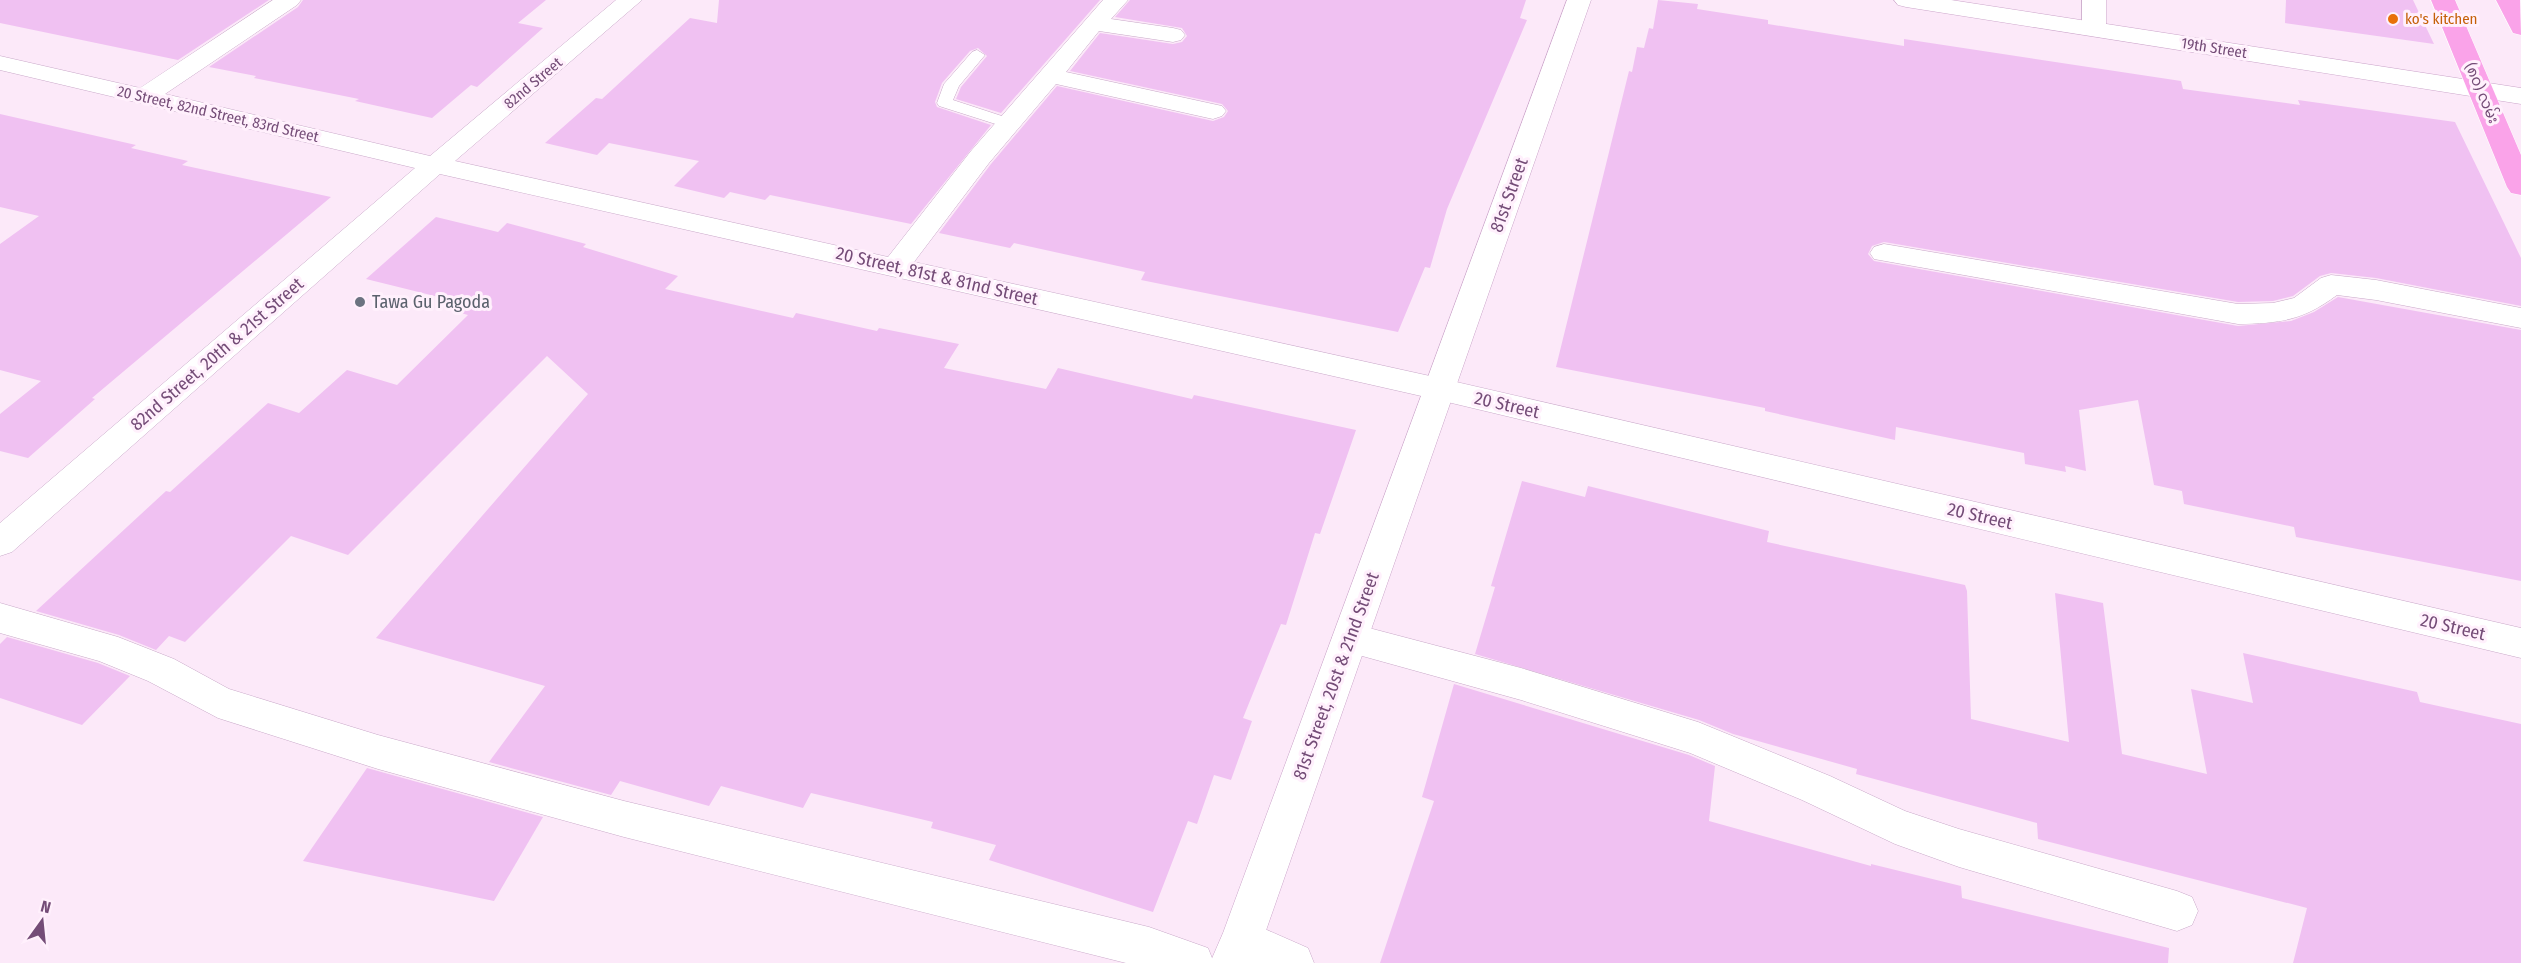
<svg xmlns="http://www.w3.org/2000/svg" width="2521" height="963" viewBox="0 0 2521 963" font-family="'Fira Sans Condensed','Noto Sans Myanmar',sans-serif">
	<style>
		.building { fill: #f0c1f2 }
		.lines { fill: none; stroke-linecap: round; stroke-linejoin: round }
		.lane-casing { stroke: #c9a9c9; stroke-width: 1 }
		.street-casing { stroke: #c9a9c9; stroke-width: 1 }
		.secondary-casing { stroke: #cba5ca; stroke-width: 1 }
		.primary-casing { stroke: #fff; stroke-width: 1 }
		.lane { fill: #fff; fill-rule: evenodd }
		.street { fill: #fff; fill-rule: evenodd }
		.secondary { fill: #fff; fill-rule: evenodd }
		.primary { fill: #faa3e9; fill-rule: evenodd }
		.food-dot { fill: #e8710a; stroke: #fff0fc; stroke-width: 2 }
		.worship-dot { fill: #6b7280; stroke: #fff0fc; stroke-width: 2 }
		.labels { text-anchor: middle; stroke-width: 6; stroke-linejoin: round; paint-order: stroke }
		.far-food-label { font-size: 15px; fill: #c56008; stroke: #fff0fc; text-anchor: start }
		.far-street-label { font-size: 15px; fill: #744c77; stroke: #fff0fc }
		.street-label { font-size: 18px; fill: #744c77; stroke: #fff0fc }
		.worship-label { font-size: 18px; fill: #5b616d; stroke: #fff0fc; text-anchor: start }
	</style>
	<rect width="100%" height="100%" fill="#fce9f9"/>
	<!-- building -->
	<g class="building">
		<path d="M0,0h269l-91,60 -178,-37z"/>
		<path d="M303,0h243l-28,23 25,5 -66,59 -6,-2 -39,33 -77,-17 4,-2 -105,-21 2,-2 -47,-9 89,-60z"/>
		<path d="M719,0h381l-99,113 -45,-14 5,-12 26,-31 -9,-8 -8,3 -28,32 -7,19 2,5 54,18 -80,99 -141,-29 -5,5 -35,-8 -6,6 -50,-12 25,-25 -90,-18 -12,12 -52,-12 51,-45 6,1 88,-81 27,5z"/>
		<path d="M1130,0h396l-6,18 7,2 -80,189 -17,59 -5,-1 -27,65 -257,-52 4,-8 -131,-29 -4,5 -71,-15 52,-69 66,-78 156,35 11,-4 4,-6 -6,-7 -152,-33 30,-38 73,11 9,-2 5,-6 -5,-8 -67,-11z"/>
		<path d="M1658,0l40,4 -1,5 71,11v4l136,22v-7l277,42 2,8 117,16 -2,-5 157,22 66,136v48l-145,-28 -45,-5 -11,3 -27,20 -20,5 -35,1 -354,-60 -12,4 -4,8 6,7 364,65 53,-5 23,-9 24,-15 183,33v251l-225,-44 -2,-10 -110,-23 -2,-13 -28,-6 -16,-85 -59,10 7,61 -21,-5 1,6 -41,-8 -1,-11 -128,-26 -1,13 -130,-29v-3l-209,-41 73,-296 3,1 5,-25 7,1 5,-20 4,1z"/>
		<path d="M2286,0h127l21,44 -149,-21z"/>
		<path d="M0,114l136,31 -5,3 57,13 -6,4 149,32 -239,201 3,1 -67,59 -28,-7v-37l41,-33 -41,-11v-126l39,-28 -39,-9z"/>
		<path d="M436,217l62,15 9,-9 79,21 -3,3 95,29 -13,13 128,29 3,-5 81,18 2,-3 80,16 -15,24 102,21 12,-21 134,31 2,-4 162,35 -36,104 -5,-1 -29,92 -5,-1 -38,94 9,3 -21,59 -17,-5 -17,49 -9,-3 -35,91 -164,-52 7,-15 -65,-17 2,-6 -122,-29 -8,15 -82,-22 -12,20 -89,-25 -9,14 -122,-33 56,-76 -169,-48 212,-244 -41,-38 -199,199 -57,-19 -106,106 -16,-6 -13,14 -37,-15 -83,-24 130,-120 4,1 98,-89 31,10 48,-43 50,15 71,-70 -14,-4 9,-8 -97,-24z"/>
		<path d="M1522,481l63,16 3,-11 181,45 -2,11 198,43 2,6 4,128 98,23 -14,-149 48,10 19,151 85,20 -16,-85 62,14 -10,-50 174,39 3,10 101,22v239h-228l14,-55 -269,-69 -1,-16 -181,-49 1,-5 -124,-35 -34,-14 -224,-66 20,-67 -4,-1z"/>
		<path d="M7,637l91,26 32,13 -48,49 -82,-27v-54z"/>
		<path d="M1454,684l235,71 26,11 -6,55 162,45v-2l90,22 1,12 207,50 -1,15h-788l54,-162 -12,-4z"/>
		<path d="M367,768l176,49 -49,84 -191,-40z"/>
	</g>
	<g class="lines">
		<!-- lane casing -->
		<g class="lane-casing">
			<path id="lane" d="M977,50l8,5 -26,31 -6,14 64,21 2,3 -2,3h-12l-66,-21 -2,-3 7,-19 28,-32z"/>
		</g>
		<!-- street casing -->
		<g class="street-casing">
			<g id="street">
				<path d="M273,0h28l-4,5 -132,89 265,62 186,-156h26l-187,161 433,96 83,-106 132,-151h25l-17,19 62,9 8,2 4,5 -4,5 -8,2 -74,-11 -33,41 156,34 4,5 -4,5 -9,3 -157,-35 -67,79 -75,99 525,116 1082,250v30l-1082,-258 -999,-226 -428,378 -12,4v-33l415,-355 -415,-98v-14l140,32z"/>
				<path d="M2082,0h24v30l-4,5h-16l-4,-5z"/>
				<path d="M1884,244l354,60 35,-1 21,-5 27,-20 10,-3 45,5 145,28v20l-145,-28 -39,-5c-35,26 -57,28 -99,29l-364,-65 -4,-6 4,-6z"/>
				<path d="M0,603l118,34 56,22 55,30 149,46 246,66 525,126 59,21 6,15h-88l-502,-126 -246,-68 -160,-51 -70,-37 -49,-20 -99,-28z"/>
				<path d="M1350,623l171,45 177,54 132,54 75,35 54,18 218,62 15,6 6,14 -6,14 -15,6 -218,-64 -64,-23 -93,-44 -112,-47 -169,-53 -184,-51 -5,-11 5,-11z"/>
				<path d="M1242,919l66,29 6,15h-67l-20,-10 -6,-14 6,-14z"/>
			</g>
		</g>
		<!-- secondary casing -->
		<g class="secondary-casing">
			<g id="secondary">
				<path d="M1567,0h24l-328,939 -10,24h-43l13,-30z"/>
				<path d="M1894,0h57l570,88v16l-615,-97 -8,-2z"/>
			</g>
		</g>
		<!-- primary casing -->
		<g class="primary-casing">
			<g id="primary">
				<path d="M2431,0h24l66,155v40l-10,-2 -4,-6z"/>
				<path d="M2496,0h24l1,35 -8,-2z"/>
			</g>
		</g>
		<!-- lane -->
		<use href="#lane" class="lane"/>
		<!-- street -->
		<use href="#street" class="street"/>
		<!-- secondary -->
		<use href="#secondary" class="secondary"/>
		<!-- primary -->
		<use href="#primary" class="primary"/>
	</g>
	<!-- markers -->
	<circle class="food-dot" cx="2393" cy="19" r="6"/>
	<circle class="worship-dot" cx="360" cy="302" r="6"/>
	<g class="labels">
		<!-- far-food labels -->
		<g class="far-food-label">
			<text x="2405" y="24">ko's kitchen</text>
		</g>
		<!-- far-street labels -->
		<g class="far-street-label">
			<text transform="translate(2214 48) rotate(9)" y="5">19th Street</text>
			<text transform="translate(533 83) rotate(-40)" y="5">82nd Street</text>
			<text transform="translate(2482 93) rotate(67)" y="5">(၈၀) လမ်း</text>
			<text transform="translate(218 114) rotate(13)" y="5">20 Street, 82nd Street, 83rd Street</text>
		</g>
		<!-- street labels -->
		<g class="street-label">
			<text transform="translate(1509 195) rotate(-70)" y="6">81st Street</text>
			<text transform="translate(937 276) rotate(13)" y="6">20 Street, 81st &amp; 81nd Street</text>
			<text transform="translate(217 354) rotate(-41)" y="6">82nd Street, 20th &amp; 21st Street</text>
			<text transform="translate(1507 405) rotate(13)" y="6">20 Street</text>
			<text transform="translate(1980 516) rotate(13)" y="6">20 Street</text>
			<text transform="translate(2453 627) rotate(13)" y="6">20 Street</text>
			<text transform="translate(1336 676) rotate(-70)" y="6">81st Street, 20st &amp; 21nd Street</text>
		</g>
		<!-- worship labels -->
		<g class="worship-label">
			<text x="372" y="308">Tawa Gu Pagoda</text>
		</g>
	</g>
	<!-- north arrow -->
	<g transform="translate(42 921) rotate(15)" stroke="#fff0fc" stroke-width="4.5" paint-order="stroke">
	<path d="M0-4.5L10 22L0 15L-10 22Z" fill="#744c77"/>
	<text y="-9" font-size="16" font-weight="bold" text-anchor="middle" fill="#744c77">N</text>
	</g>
</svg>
